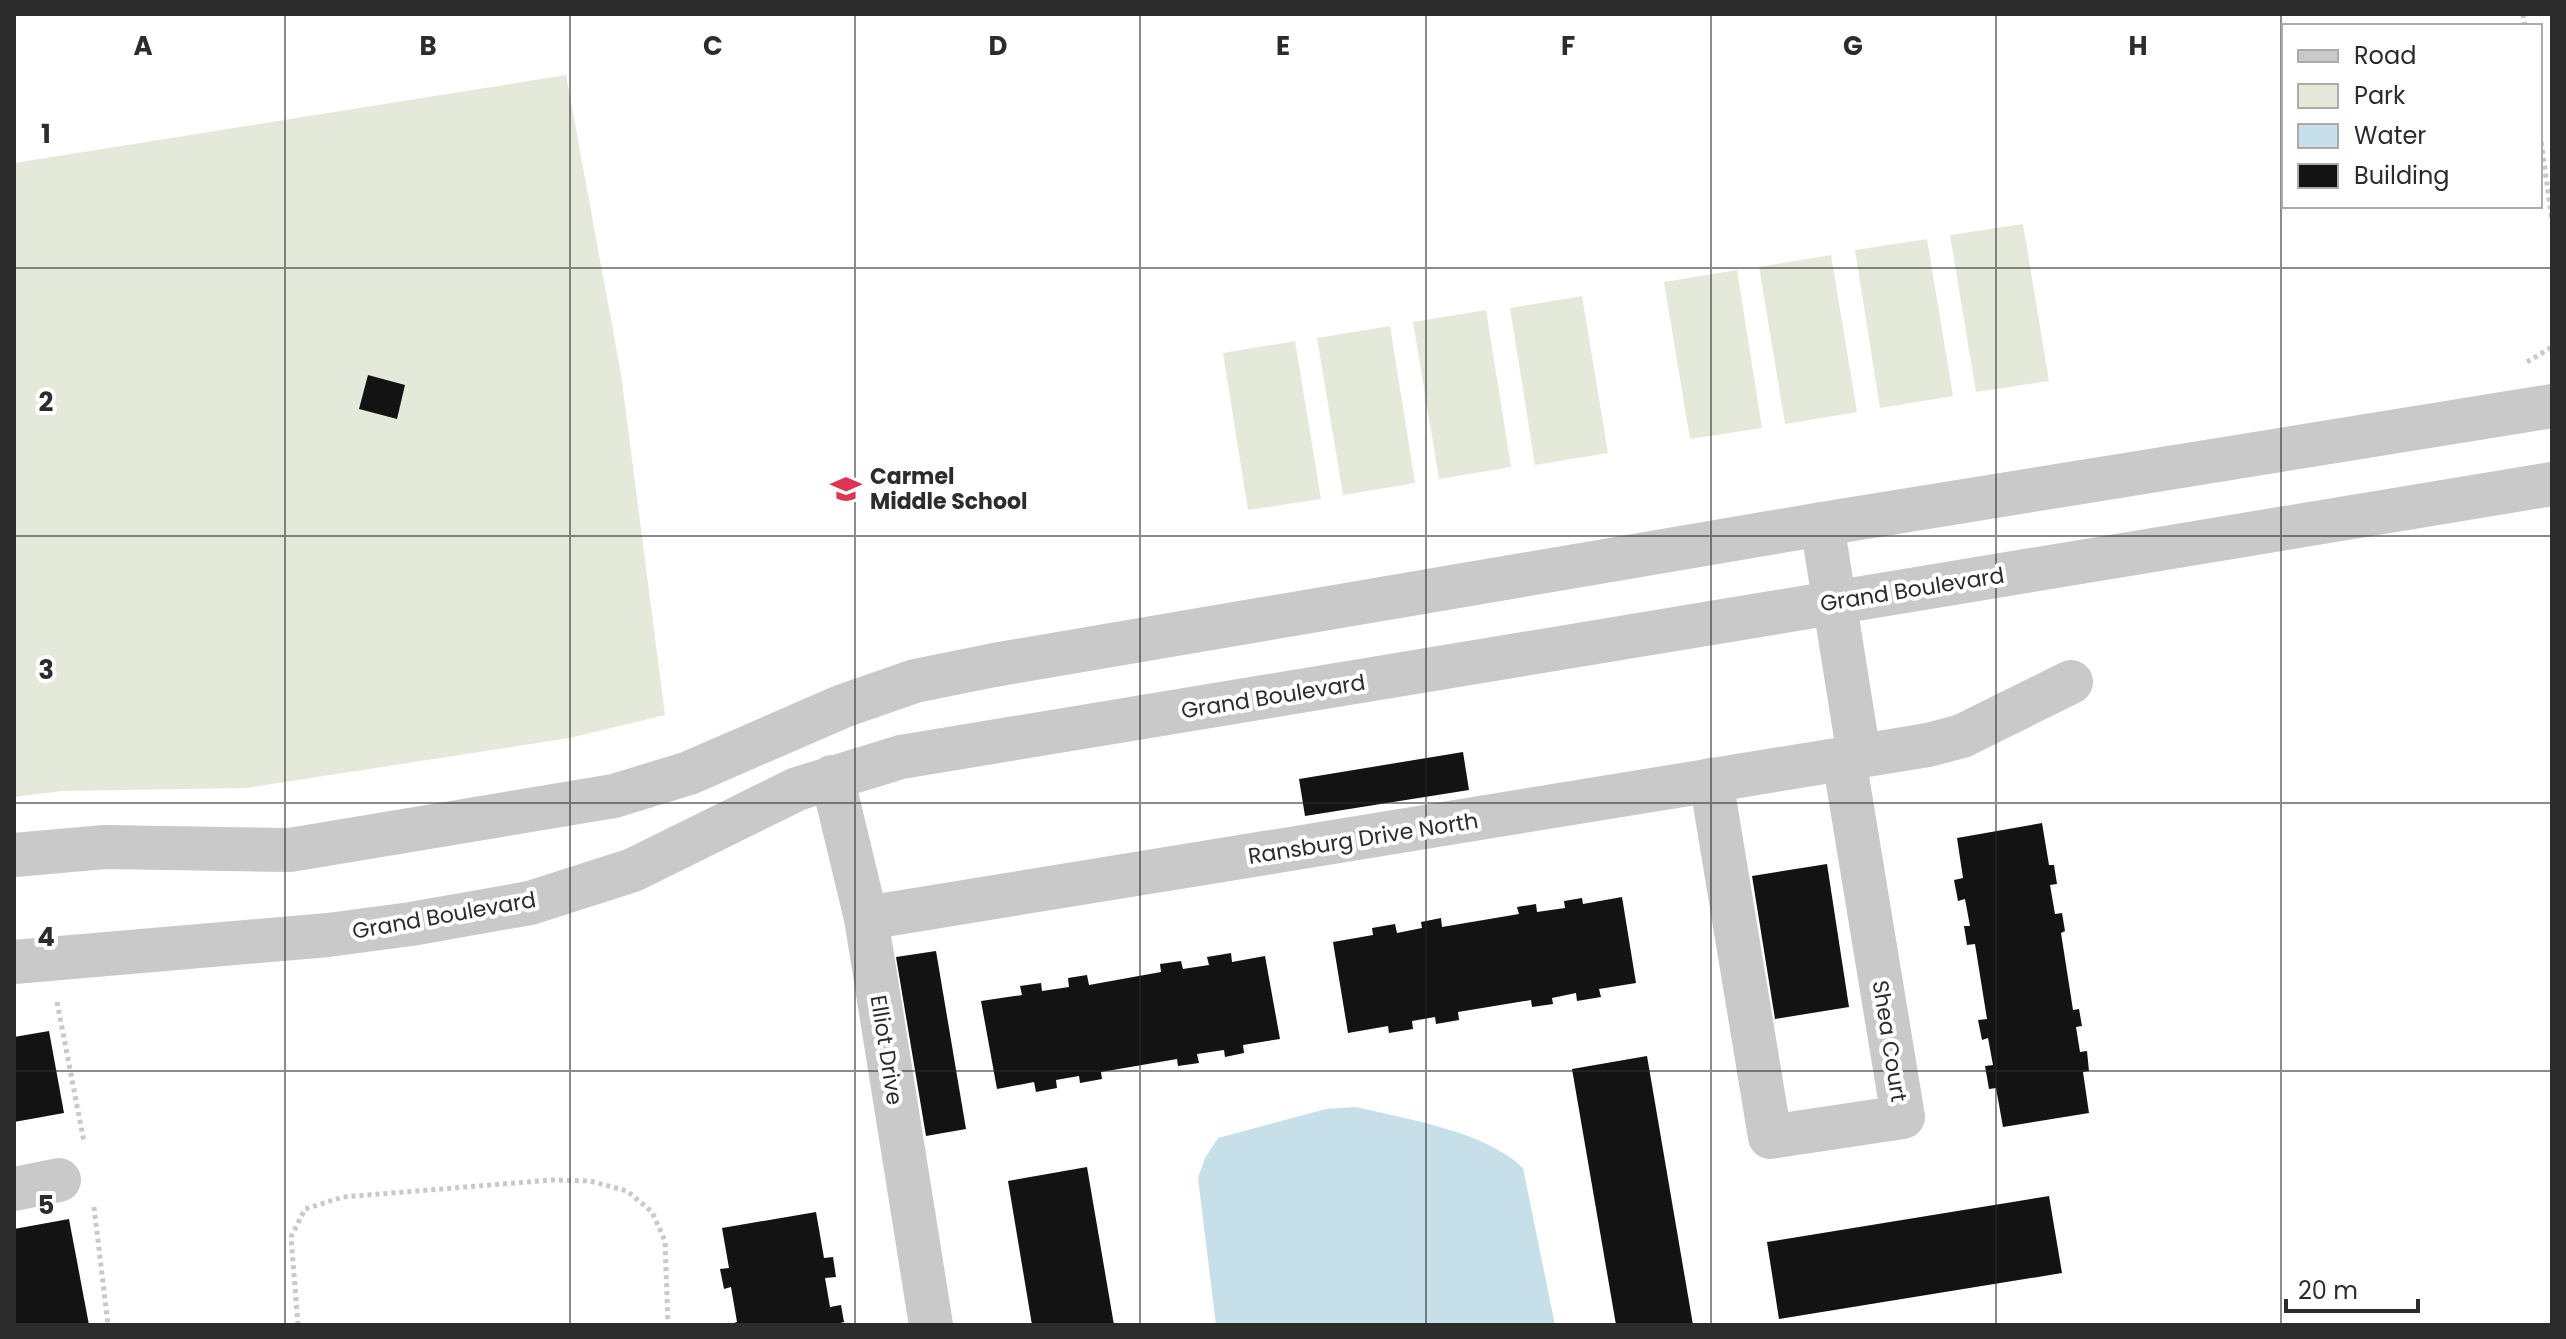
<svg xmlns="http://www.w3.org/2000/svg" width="2566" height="1339" viewBox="0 0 2566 1339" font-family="Poppins,sans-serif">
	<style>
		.green { fill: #e4e9da }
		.water { fill: #c7dfe9 }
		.building { fill: #131313 }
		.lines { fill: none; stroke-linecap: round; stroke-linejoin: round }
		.path { stroke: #c9c9c9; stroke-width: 5; stroke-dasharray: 4 4; stroke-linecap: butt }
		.minor { stroke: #c9c9c9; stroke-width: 44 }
		.grid { fill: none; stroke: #2c2c2c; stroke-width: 2; stroke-opacity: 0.55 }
		.labels { text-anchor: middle; stroke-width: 8; stroke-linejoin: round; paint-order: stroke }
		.poi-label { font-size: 22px; font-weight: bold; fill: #2c2c2c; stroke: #fff; text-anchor: start }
		.street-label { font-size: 22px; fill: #2c2c2c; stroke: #fff }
		.grid-label { font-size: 26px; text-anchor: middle; font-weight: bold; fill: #2c2c2c; stroke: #fff; stroke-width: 8; stroke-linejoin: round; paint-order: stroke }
	</style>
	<rect width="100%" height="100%" fill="#fff"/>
	<!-- green -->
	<g class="green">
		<path d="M566,75l55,299 44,341 -95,23 -324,50 -184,3 -48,6v-634z"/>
		<path d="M2023,224l26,157 -73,11 -26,-157z"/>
		<path d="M1927,239l26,157 -73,12 -25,-158z"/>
		<path d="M1831,255l26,157 -72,12 -26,-157z"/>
		<path d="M1737,270l25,158 -72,11 -26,-157z"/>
		<path d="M1582,296l26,157 -73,12 -25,-157z"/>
		<path d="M1486,310l25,157 -72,12 -26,-157z"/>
		<path d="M1390,326l25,157 -72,12 -26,-157z"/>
		<path d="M1295,341l26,158 -73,11 -25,-157z"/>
	</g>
	<!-- water -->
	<path class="water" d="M1356,1107c50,12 129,24 167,61l32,157h-339l-18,-147 7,-20 13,-20 108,-29z"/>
	<!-- building -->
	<g class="building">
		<path d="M368,375l37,10 -8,34 -38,-10z"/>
		<path d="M1463,752l6,38 -164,26 -6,-37z"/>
		<path d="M2042,823l7,42h5l3,19 -7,1 5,29 7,-1 3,18 -4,2 12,77 6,-1 3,17 -6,1 4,25 7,-1 2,20 -6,1 6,41 -86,14 -7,-39 -7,1 -4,-23 8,-1 -5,-27 -6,2 -4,-20 9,-1 -12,-75 -8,1 -3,-19h6l-5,-27 -7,2 -4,-21 9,-2 -6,-40z"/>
		<path d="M1827,864l22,143 -74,12 -23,-143z"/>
		<path d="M1622,897l14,86 -37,6 2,8 -24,4 -1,-8 -24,5 1,6 -21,3 -1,-7 -73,12 1,8 -23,4 -1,-7 -23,4 1,8 -24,4 -1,-7 -40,7 -15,-91 40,-7 -1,-7 23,-4 2,9 25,-5 -1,-6 20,-4 1,9 77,-13 -2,-7 19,-3 1,8 28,-4 -1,-7 18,-3 1,6z"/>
		<path d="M936,951l30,178 -40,7 -30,-179z"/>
		<path d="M1231,953l1,9 33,-6 15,83 -37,6 1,8 -19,4 -1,-7 -27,4 2,9 -21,3 -1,-7 -76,13 1,7 -22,4 -1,-7 -23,4 1,8 -21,4 -2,-10 -37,7 -16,-88 41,-6 -2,-9 21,-3 1,8 27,-4 -1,-9 19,-3 2,10 72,-13 -1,-8 21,-3 2,8 26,-4 -2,-8z"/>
		<path d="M49,1031l15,82 -50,9v-85z"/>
		<path d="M1647,1056l46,269h-77l-44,-256z"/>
		<path d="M1087,1167l27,158h-82l-24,-144z"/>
		<path d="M2049,1196l13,77 -283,46 -12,-77z"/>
		<path d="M816,1212l8,46 9,-1 3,20 -11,1 5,29 11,-2 3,17 -11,3h-106l10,-3 -6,-35 -7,2 -4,-20 9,-1 -7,-40z"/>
		<path d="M69,1219l20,106h-75v-96z"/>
	</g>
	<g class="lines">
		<!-- path -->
		<g class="path">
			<path d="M2523,14l2,12"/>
			<path d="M2540,134l12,86"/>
			<path d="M2527,362l25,-15"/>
			<path d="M57,1002l27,140"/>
			<path d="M94,1207l14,118"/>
			<path d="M298,1325l-7,-88 14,-28 38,-12 208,-17 39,1 37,10 25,21 13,29 3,84"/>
		</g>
		<!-- minor -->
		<g class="minor">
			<path d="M1822,524l37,232"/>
			<path d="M832,777l34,141 65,407"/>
			<path d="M1711,780l59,357 133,-20 -59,-358"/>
			<path d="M14,855l91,-8 185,3 324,-54 75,-23 154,-67 72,-25 79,-16 828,-141 730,-118"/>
			<path d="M866,918l1062,-173 34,-9 109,-54"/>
			<path d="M14,962l314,-27 83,-11 119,-21 103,-33 164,-81 104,-32 1651,-273"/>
			<path d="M14,1189l45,-9"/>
		</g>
	</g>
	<!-- grid -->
	<path class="grid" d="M285,14v1311M570,14v1311M855,14v1311M1140,14v1311M1426,14v1311M1711,14v1311M1996,14v1311M2281,14v1311M14,268h2538M14,536h2538M14,803h2538M14,1071h2538"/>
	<!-- icons -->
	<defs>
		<g id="school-bare" transform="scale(2.4)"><path d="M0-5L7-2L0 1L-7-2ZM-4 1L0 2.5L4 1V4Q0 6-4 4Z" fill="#dc3652" stroke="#fff" stroke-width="2.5" paint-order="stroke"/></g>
	</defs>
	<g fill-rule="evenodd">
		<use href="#school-bare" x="846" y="489"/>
	</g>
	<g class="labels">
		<!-- poi labels -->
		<g class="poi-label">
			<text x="870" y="484">Carmel<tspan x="870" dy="25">Middle School</tspan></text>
		</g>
		<!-- street labels -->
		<g class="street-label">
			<text transform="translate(1912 589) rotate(-9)" y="8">Grand Boulevard</text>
			<text transform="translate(1273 696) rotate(-9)" y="8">Grand Boulevard</text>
			<text transform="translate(1363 838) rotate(-9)" y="8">Ransburg Drive North</text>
			<text transform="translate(444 915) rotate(-10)" y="8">Grand Boulevard</text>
			<text transform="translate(1890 1041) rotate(81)" y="8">Shea Court</text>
			<text transform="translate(887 1050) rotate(81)" y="8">Elliot Drive</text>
		</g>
	</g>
	<g class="grid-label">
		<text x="143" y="55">A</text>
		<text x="428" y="55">B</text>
		<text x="713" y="55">C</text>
		<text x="998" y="55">D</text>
		<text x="1283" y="55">E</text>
		<text x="1568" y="55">F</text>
		<text x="1853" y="55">G</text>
		<text x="2138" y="55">H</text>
		<text x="46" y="143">1</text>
		<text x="46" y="411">2</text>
		<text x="46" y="679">3</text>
		<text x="46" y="946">4</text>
		<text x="46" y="1214">5</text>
	</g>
	<!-- border -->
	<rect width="2566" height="1339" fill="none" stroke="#2c2c2c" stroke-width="32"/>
	<!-- legend -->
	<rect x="2282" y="24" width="260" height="184" fill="#ffffff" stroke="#ababab" stroke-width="2"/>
	<rect x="2298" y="50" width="40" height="12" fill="#c9c9c9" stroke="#ababab" stroke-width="2"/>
	<text x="2354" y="64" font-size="24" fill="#2c2c2c">Road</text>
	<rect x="2298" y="84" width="40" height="24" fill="#e4e9da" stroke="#ababab" stroke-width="2"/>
	<text x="2354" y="104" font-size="24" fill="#2c2c2c">Park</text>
	<rect x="2298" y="124" width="40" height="24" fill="#c7dfe9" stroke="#ababab" stroke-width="2"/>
	<text x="2354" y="144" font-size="24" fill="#2c2c2c">Water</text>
	<rect x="2298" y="164" width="40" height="24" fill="#131313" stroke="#ababab" stroke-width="2"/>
	<text x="2354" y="184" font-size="24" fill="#2c2c2c">Building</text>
	<!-- scale -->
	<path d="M2286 1299v12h132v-12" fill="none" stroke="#2c2c2c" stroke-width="4"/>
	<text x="2298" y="1299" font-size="24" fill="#2c2c2c" stroke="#ffffff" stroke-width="6" paint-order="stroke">20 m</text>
</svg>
